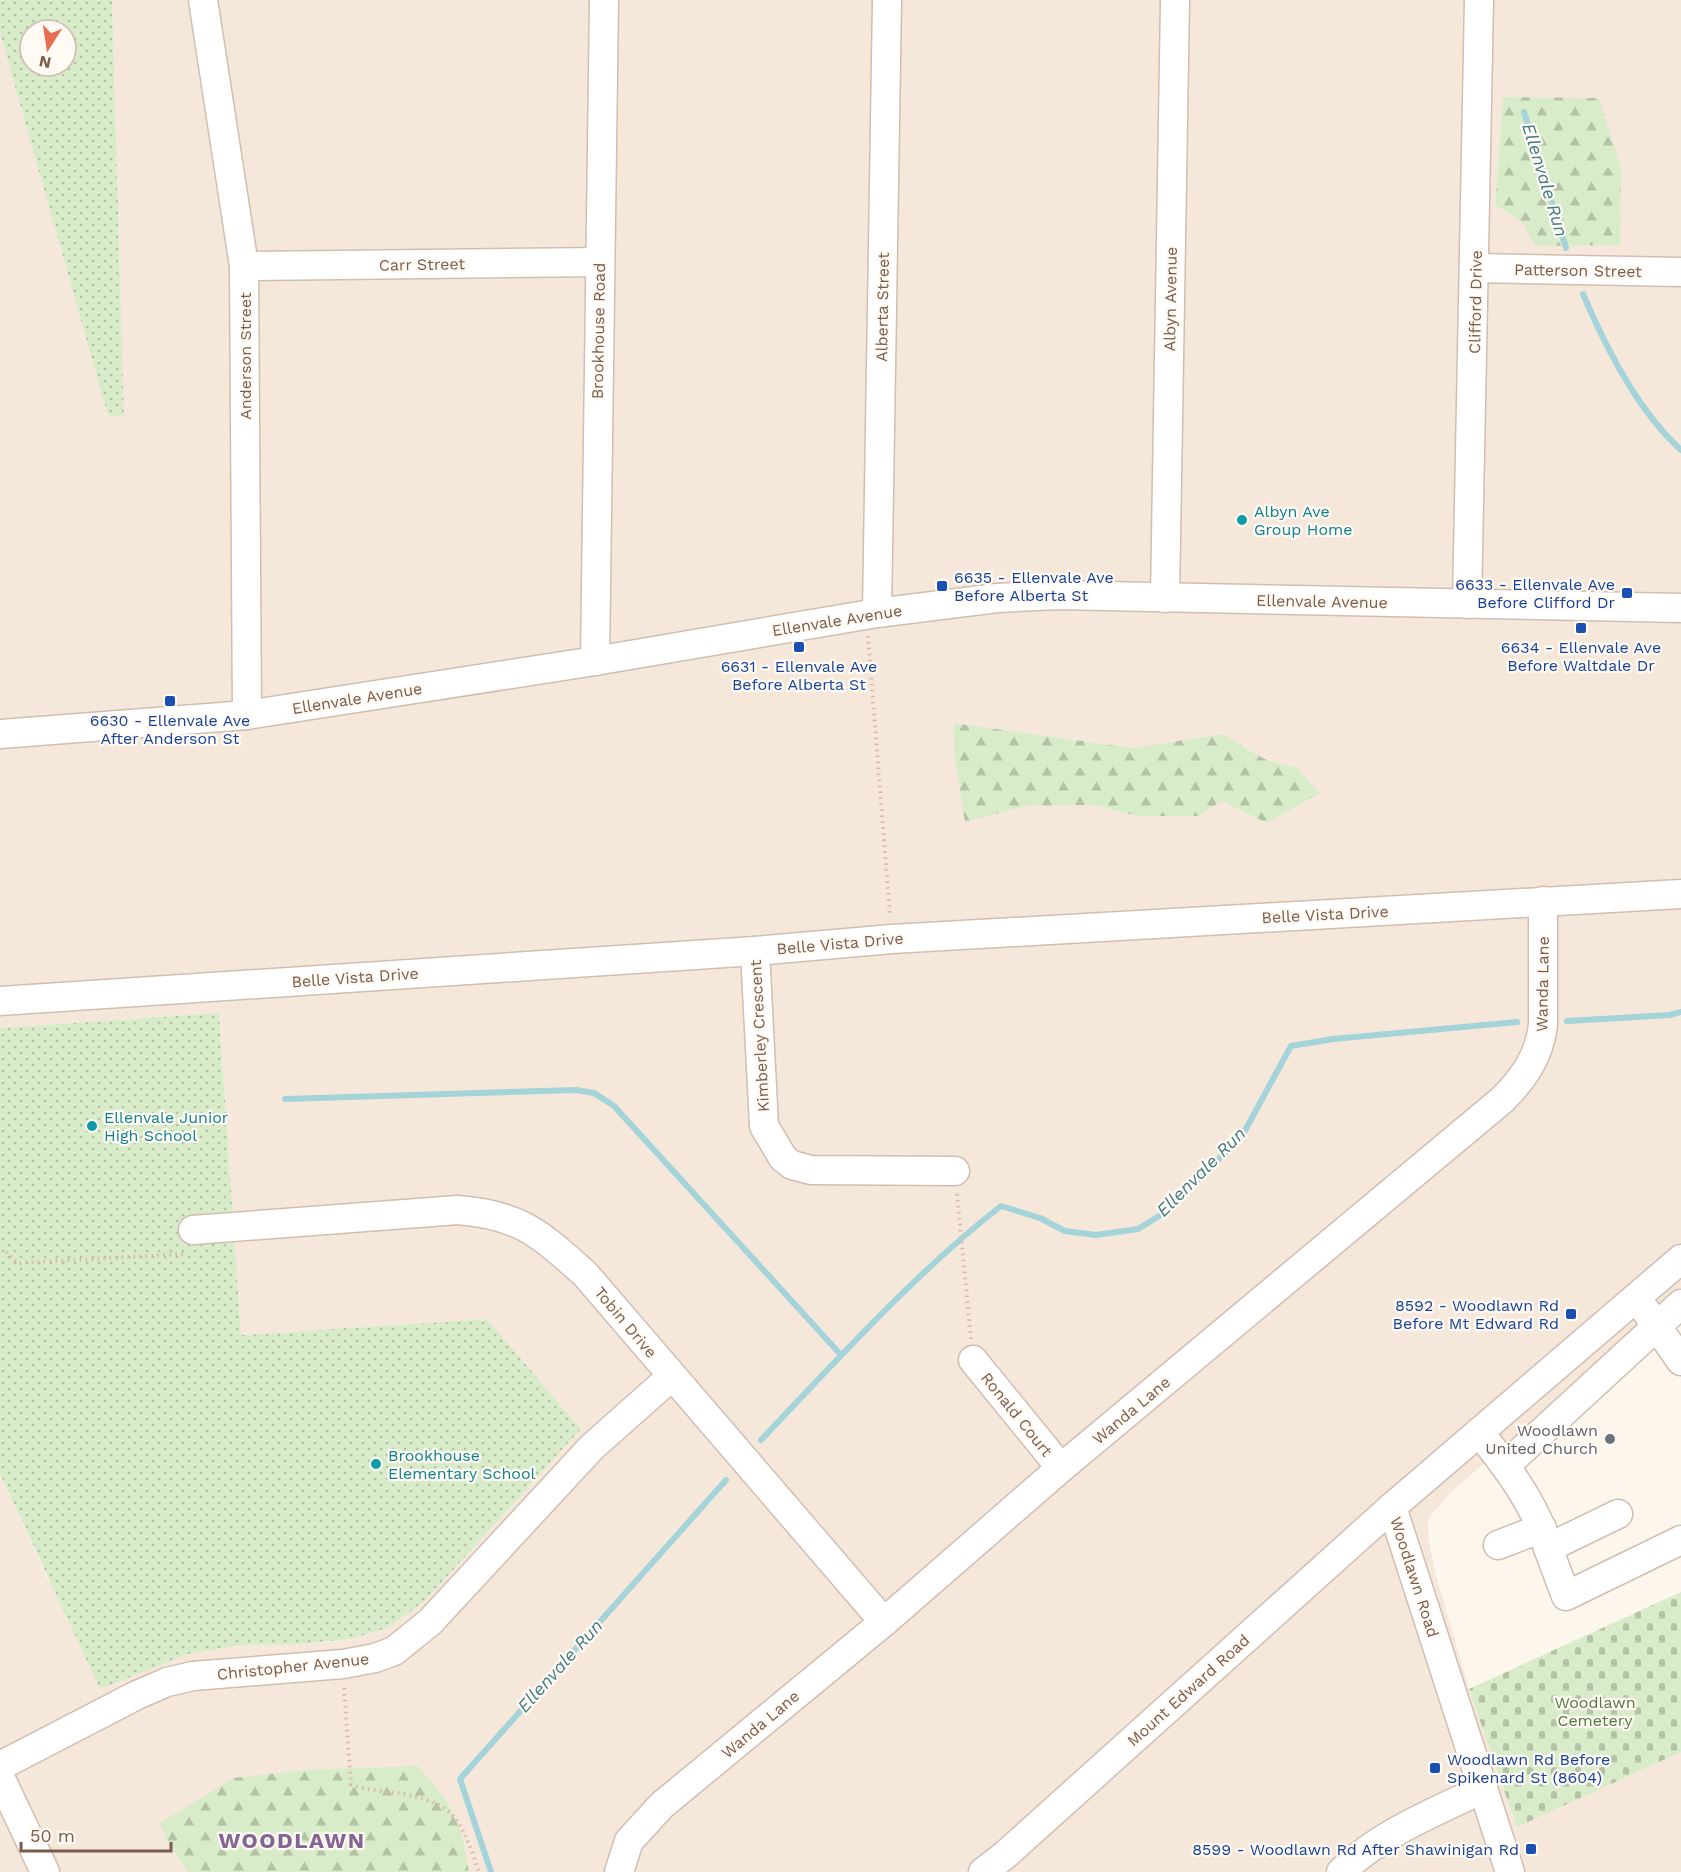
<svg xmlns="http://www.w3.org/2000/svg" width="1681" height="1872" viewBox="0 0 1681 1872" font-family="'Work Sans',sans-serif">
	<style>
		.residential { fill: #f5e8da; fill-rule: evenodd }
		.forest { fill: url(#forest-firs) }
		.cemetery { fill: url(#cemetery-stones) }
		.park { fill: url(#park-dots); fill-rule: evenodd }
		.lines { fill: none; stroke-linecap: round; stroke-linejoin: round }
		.stream { stroke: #a5d3da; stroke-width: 6 }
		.minor-casing { stroke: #d1beb0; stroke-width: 31 }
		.path { stroke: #d9b8a5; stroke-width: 4; stroke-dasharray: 1.5 4.5; stroke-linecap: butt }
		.minor { stroke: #fff; stroke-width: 28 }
		.culture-dot { fill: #0f9aa8; stroke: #fffaf3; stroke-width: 2 }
		.transit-dot { fill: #1a4fb4; stroke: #fffaf3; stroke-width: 2 }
		.worship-dot { fill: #6b7280; stroke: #fffaf3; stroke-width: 2 }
		.labels { text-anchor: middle; stroke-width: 4.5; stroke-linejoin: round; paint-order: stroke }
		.street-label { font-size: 16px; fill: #7a5c4d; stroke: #fffaf3 }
		.culture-label { font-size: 16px; fill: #0d838f; stroke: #fffaf3; text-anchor: start }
		.transit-label { font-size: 16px; fill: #164399; stroke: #fffaf3; text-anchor: end }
		.worship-label { font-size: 16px; fill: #5b616d; stroke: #fffaf3; text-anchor: end }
		.park-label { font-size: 16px; fill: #537a41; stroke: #fffaf3 }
		.water-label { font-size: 18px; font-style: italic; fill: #437c86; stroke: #fffaf3 }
		.district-label { font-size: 22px; font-weight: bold; letter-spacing: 1.5px; fill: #846695; stroke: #fffaf3 }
	</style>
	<defs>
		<pattern id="forest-firs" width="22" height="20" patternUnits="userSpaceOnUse" patternTransform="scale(1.5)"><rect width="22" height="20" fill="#d8ecc9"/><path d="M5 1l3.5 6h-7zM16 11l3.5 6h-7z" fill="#b4c2a5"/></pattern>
		<pattern id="cemetery-stones" width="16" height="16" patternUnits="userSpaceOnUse" patternTransform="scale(1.5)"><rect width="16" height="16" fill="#d8ecc9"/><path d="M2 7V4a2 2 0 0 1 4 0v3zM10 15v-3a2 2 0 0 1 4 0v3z" fill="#b4c2a5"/></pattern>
		<pattern id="park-dots" width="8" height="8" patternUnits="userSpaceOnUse" patternTransform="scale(1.5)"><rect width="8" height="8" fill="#d8ecc9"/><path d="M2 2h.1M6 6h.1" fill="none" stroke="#b4c2a5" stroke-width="1.8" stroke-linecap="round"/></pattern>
	</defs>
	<rect width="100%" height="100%" fill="#fdf6ec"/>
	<!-- residential -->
	<path class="residential" d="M112,0h1569v1292l-232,202 -21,25 1,23 6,30 34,117 48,137 164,-74v120h-1681v-398l48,106 96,89 44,-15 30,-7 104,-4 29,-4 36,-11 37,-26 157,-173 -94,-110 -246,16 -22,-322 -219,15v-995l108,382h16zM1503,97l96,1 -77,124 -27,-17zM954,723l179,25 89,-14 44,25 31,9 -30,55 -46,-22 -84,15 -43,-11 -68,1 -61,15z"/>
	<!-- forest -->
	<g class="forest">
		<path d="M1503,97l96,1 22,70 -1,77 -85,1 -13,-24 -27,-17z"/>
		<path d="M954,723l179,25 89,-14 43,25 32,9 23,25 -53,30 -46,-22 -22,15h-62l-43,-11 -68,1 -61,16 -11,-70z"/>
		<path d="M418,1766c36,42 42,51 51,106h-281l-21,-32 -7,-17 74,-45 69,-8z"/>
	</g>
	<!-- cemetery -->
	<path class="cemetery" d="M1681,1592v160l-164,75 -48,-138z"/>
	<!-- park -->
	<g class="park">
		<path d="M0,0h112l12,415 -16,1 -108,-383zM30,30h36v36h-36z"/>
		<path d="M219,1013l22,322 246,-16 94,110 -157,173 -37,26 -36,11 -50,5 -68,2 -45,8 -88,35 -100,-215v-446z"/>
	</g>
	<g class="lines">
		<!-- stream -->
		<g class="stream">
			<path d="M1524,112l42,136"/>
			<path d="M1583,294c22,52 56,118 98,156"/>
			<path d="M1567,1021l103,-6 11,-3"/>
			<path d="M285,1099l291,-9 18,3 20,13 227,249"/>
			<path d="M761,1440c75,-79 154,-167 240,-234l39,12 25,13 31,4 42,-6 26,-16 78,-77 49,-90 42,-7 184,-17"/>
			<path d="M491,1872l-31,-93 266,-299"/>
		</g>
		<!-- minor casing -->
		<g class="minor-casing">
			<g id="minor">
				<path d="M203,0l41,266 3,449"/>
				<path d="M244,266l355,-4"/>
				<path d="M1476,268l205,4"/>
				<path d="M1165,598l10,-598"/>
				<path d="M1467,604l12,-604"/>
				<path d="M877,613l10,-613"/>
				<path d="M595,661l9,-661"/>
				<path d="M0,734l247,-19 348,-54 282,-48 120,-15 60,-3 624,13"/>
				<path d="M755,951l9,175 19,32 9,7 19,5 144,1"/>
				<path d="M0,1001l755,-50 137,-12 789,-45"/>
				<path d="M193,1230l265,-20c63,5 82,24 127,64l299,348"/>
				<path d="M1646,1311l35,50"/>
				<path d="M973,1360l88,108"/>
				<path d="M1479,1432c28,35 57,73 69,116l70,-34"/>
				<path d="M1506,1465l175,-161"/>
				<path d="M1392,1507l118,365"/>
				<path d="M1498,1545l44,-17"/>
				<path d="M1548,1548l18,48 115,-56"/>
				<path d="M0,1766l137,-71 30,-13 26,-6 150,-12 32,-6 19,-7 36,-29 162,-175 80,-71"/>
				<path d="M0,1777l45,95"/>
				<path d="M619,1872l10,-31 33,-36 222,-183 177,-154 441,-368c22,-22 37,-43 41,-75v-124"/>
				<path d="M983,1872l22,-17 387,-348 289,-248"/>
				<path d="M1341,1872c40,-39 92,-59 142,-83"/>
			</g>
		</g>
		<!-- path -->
		<g class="path">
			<path d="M868,636l22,280"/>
			<path d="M957,1194l14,145"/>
			<path d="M6,1252l12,11 169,-9"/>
			<path d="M344,1688l7,96c14,6 30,7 45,9 60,9 65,27 83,79"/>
		</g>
		<!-- minor -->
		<use href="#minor" class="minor"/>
	</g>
	<!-- markers -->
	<g class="culture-dot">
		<circle cx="1242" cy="520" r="6"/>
		<circle cx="92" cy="1126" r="6"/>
		<circle cx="376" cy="1464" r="6"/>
	</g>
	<g class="transit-dot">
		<rect x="936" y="580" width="12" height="12" rx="3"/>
		<rect x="1621" y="587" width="12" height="12" rx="3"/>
		<rect x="1575" y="622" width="12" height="12" rx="3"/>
		<rect x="793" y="641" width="12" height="12" rx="3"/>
		<rect x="164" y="695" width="12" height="12" rx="3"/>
		<rect x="1565" y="1308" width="12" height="12" rx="3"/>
		<rect x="1429" y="1762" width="12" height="12" rx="3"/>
		<rect x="1525" y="1843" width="12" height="12" rx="3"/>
	</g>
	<circle class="worship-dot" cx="1610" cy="1439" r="6"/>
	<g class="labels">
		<!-- street labels -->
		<g class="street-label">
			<text transform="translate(422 264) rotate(-1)" y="6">Carr Street</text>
			<text transform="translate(1578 270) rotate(1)" y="6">Patterson Street</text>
			<text transform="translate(1170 299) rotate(-89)" y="6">Albyn Avenue</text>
			<text transform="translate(1475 302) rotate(-89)" y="6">Clifford Drive</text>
			<text transform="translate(882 307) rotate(-89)" y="6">Alberta Street</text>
			<text transform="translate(598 331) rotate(-89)" y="6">Brookhouse Road</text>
			<text transform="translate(245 356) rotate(-90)" y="6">Anderson Street</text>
			<text transform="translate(1322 601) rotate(1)" y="6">Ellenvale Avenue</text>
			<text transform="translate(837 620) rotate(-9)" y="6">Ellenvale Avenue</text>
			<text transform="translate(357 698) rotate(-9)" y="6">Ellenvale Avenue</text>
			<text transform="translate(1325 914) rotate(-3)" y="6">Belle Vista Drive</text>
			<text transform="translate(840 943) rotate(-5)" y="6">Belle Vista Drive</text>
			<text transform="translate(355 977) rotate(-4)" y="6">Belle Vista Drive</text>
			<text transform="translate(1542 984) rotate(-89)" y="6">Wanda Lane</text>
			<text transform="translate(759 1036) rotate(-93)" y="6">Kimberley Crescent</text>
			<text transform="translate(626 1322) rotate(50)" y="6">Tobin Drive</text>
			<text transform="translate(1131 1410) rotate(-40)" y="6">Wanda Lane</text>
			<text transform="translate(1017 1414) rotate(51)" y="6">Ronald Court</text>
			<text transform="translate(1415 1577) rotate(72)" y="6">Woodlawn Road</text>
			<text transform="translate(293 1666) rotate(-6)" y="6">Christopher Avenue</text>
			<text transform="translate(1188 1690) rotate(-42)" y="6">Mount Edward Road</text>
			<text transform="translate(760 1724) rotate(-40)" y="6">Wanda Lane</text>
		</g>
		<!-- culture labels -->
		<g class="culture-label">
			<text x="1254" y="517">Albyn Ave<tspan x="1254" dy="18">Group Home</tspan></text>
			<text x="104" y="1123">Ellenvale Junior<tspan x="104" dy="18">High School</tspan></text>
			<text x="388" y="1461">Brookhouse<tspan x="388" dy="18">Elementary School</tspan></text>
		</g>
		<!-- transit labels -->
		<g class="transit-label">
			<text x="954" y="583" text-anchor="start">6635 - Ellenvale Ave<tspan x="954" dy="18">Before Alberta St</tspan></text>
			<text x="1615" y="590">6633 - Ellenvale Ave<tspan x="1615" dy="18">Before Clifford Dr</tspan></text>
			<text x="1581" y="653" text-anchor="middle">6634 - Ellenvale Ave<tspan x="1581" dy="18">Before Waltdale Dr</tspan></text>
			<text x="799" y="672" text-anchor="middle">6631 - Ellenvale Ave<tspan x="799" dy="18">Before Alberta St</tspan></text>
			<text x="170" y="726" text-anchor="middle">6630 - Ellenvale Ave<tspan x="170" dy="18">After Anderson St</tspan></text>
			<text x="1559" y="1311">8592 - Woodlawn Rd<tspan x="1559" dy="18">Before Mt Edward Rd</tspan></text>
			<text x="1447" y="1765" text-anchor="start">Woodlawn Rd Before<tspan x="1447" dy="18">Spikenard St (8604)</tspan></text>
			<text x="1519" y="1855">8599 - Woodlawn Rd After Shawinigan Rd</text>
		</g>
		<!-- worship labels -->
		<g class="worship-label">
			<text x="1598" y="1436">Woodlawn<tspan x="1598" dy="18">United Church</tspan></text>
		</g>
		<!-- park labels -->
		<g class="park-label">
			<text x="1595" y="1708">Woodlawn<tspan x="1595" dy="18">Cemetery</tspan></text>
		</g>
		<!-- water labels -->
		<g class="water-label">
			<text transform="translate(1545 180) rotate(73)" y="6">Ellenvale Run</text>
			<text transform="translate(1201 1172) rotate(-45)" y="6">Ellenvale Run</text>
			<text transform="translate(560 1666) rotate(-48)" y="6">Ellenvale Run</text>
		</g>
		<!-- district labels -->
		<g class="district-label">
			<text x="292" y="1848">WOODLAWN</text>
		</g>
	</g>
	<!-- north arrow -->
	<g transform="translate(48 48) rotate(192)"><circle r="28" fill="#fffaf3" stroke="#cabbb1" stroke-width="1.5"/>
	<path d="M0-4.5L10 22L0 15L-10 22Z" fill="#e76f51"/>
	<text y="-9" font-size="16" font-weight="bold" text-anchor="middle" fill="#7a5c4d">N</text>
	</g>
	<!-- scale -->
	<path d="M21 1842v9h150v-9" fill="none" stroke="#7a5c4d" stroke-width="3"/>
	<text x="30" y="1842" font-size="18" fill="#7a5c4d" stroke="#fffaf3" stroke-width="4.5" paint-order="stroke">50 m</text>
</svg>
